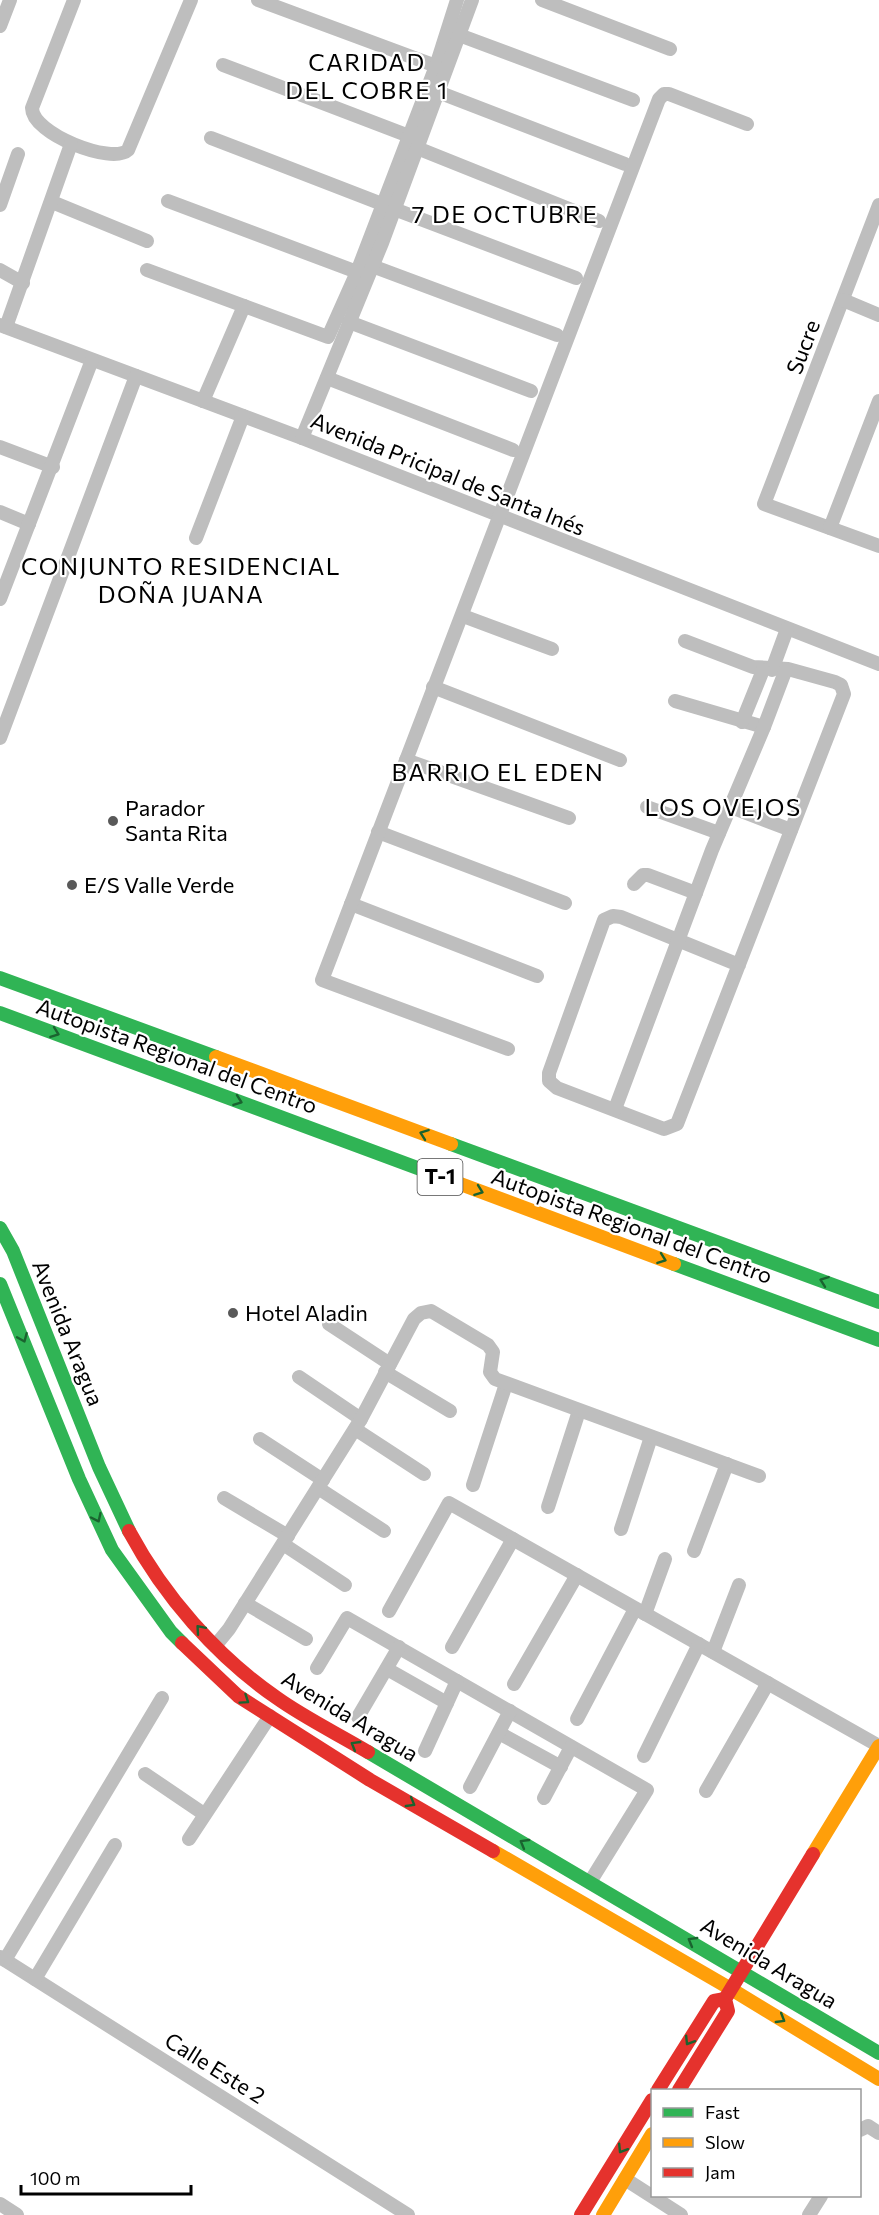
<svg xmlns="http://www.w3.org/2000/svg" width="879" height="2215" viewBox="0 0 879 2215" font-family="Commissioner,sans-serif">
	<style>
		.lines { fill: none; stroke-linecap: round; stroke-linejoin: round }
		.street { stroke: #bebebe; stroke-width: 14 }
		.fast { stroke: #30b455; stroke-width: 14 }
		.slow { stroke: #ff9f0a; stroke-width: 14 }
		.jam { stroke: #e5322d; stroke-width: 14 }
		.oneway { stroke: #1a632f }
		.poi-dot { fill: #595959; stroke: #fff; stroke-width: 2 }
		.labels { text-anchor: middle; stroke-width: 4.5; stroke-linejoin: round; paint-order: stroke }
		.shield { fill: #fff; stroke: #4c4c4c; stroke-width: 1.5 }
		.shield-label { font-size: 21px; font-weight: bold; fill: #000 }
		.street-label { font-size: 22px; fill: #000; stroke: #fff }
		.poi-label { font-size: 22px; fill: #000; stroke: #fff; text-anchor: start }
		.neighbourhood-label { font-size: 24px; letter-spacing: 1.5px; fill: #000; stroke: #fff }
	</style>
	<rect width="100%" height="100%" fill="#fff"/>
	<g class="lines">
		<!-- street -->
		<g class="street">
			<path d="M74,0l-42,108c0,26 80,57 96,42l63,-150"/>
			<path d="M258,0l178,66 21,-66"/>
			<path d="M542,0l128,49"/>
			<path d="M0,26l10,-26"/>
			<path d="M459,35l174,65"/>
			<path d="M223,65l186,71"/>
			<path d="M438,92l187,72"/>
			<path d="M211,138l171,66"/>
			<path d="M417,148l182,73"/>
			<path d="M168,201l189,71"/>
			<path d="M52,202l95,39"/>
			<path d="M0,205l18,-51"/>
			<path d="M879,205l-115,299 115,42"/>
			<path d="M394,209l182,69"/>
			<path d="M372,266l185,69"/>
			<path d="M0,270l23,13"/>
			<path d="M147,270l181,67 29,-65 79,-206"/>
			<path d="M843,300l36,15"/>
			<path d="M349,322l182,69"/>
			<path d="M0,325l302,113 577,226"/>
			<path d="M6,327l65,-183"/>
			<path d="M327,378l186,72"/>
			<path d="M203,401l41,-95"/>
			<path d="M302,438l80,-195 90,-243"/>
			<path d="M0,447l53,20"/>
			<path d="M0,512l29,12"/>
			<path d="M830,528l49,-127"/>
			<path d="M196,538l47,-122"/>
			<path d="M0,599l92,-239"/>
			<path d="M463,616l89,33"/>
			<path d="M685,641l68,26 35,2 47,13 6,3 3,9 -167,430 -13,5 -107,-41 -8,-7v-8l55,-153 9,-4 8,1 118,48"/>
			<path d="M772,670l15,-41"/>
			<path d="M433,687l187,73"/>
			<path d="M675,701l89,26"/>
			<path d="M742,722l21,-52"/>
			<path d="M0,738l136,-362"/>
			<path d="M406,760l163,58"/>
			<path d="M647,807l72,26"/>
			<path d="M731,807l60,23"/>
			<path d="M378,832l187,71"/>
			<path d="M634,884l9,-9h5l48,18"/>
			<path d="M351,904l186,72"/>
			<path d="M508,1049l-186,-69 337,-881 5,-5h5l78,30"/>
			<path d="M615,1109l97,-259 52,-123 22,-58"/>
			<path d="M329,1324l61,40"/>
			<path d="M385,1372l65,39"/>
			<path d="M299,1377l62,42"/>
			<path d="M355,1429l69,45"/>
			<path d="M260,1439l63,41"/>
			<path d="M473,1485l33,-101"/>
			<path d="M318,1488l66,43"/>
			<path d="M224,1498l64,38"/>
			<path d="M548,1507l31,-96"/>
			<path d="M621,1529l30,-92"/>
			<path d="M283,1544l62,41"/>
			<path d="M694,1551l33,-87"/>
			<path d="M245,1603l61,36"/>
			<path d="M389,1611l60,-108 430,243"/>
			<path d="M645,1614l20,-55"/>
			<path d="M215,1646l14,-17 132,-210 53,-100 7,-6 10,-2 57,34 5,7 -3,20 5,7 264,97"/>
			<path d="M452,1647l61,-108"/>
			<path d="M713,1652l26,-67"/>
			<path d="M317,1668l30,-50 300,172 -57,92"/>
			<path d="M387,1669l60,34"/>
			<path d="M514,1684l63,-109"/>
			<path d="M358,1717l41,-70"/>
			<path d="M577,1719l58,-110"/>
			<path d="M499,1733l62,34"/>
			<path d="M425,1751l32,-70"/>
			<path d="M644,1756l55,-112"/>
			<path d="M145,1774l59,40"/>
			<path d="M470,1787l40,-76"/>
			<path d="M706,1791l62,-108"/>
			<path d="M544,1798l27,-51"/>
			<path d="M189,1839l81,-123"/>
			<path d="M0,1957l408,258"/>
			<path d="M5,1960l157,-262"/>
			<path d="M35,1979l80,-134"/>
			<path d="M860,2130l8,-4 11,7"/>
			<path d="M625,2179l56,36"/>
			<path d="M0,2204l17,11"/>
			<path d="M809,2215l12,-19"/>
		</g>
		<!-- fast -->
		<g class="fast">
			<path d="M0,978l216,79"/>
			<path d="M0,1013l439,163"/>
			<path d="M451,1144l428,158"/>
			<path d="M0,1228l13,23 86,216 30,64"/>
			<path d="M674,1264l205,76"/>
			<path d="M0,1284l79,195 33,71 59,82 11,11"/>
			<path d="M368,1752l511,301"/>
		</g>
		<!-- slow -->
		<g class="slow">
			<path d="M216,1057l235,87"/>
			<path d="M439,1176l235,88"/>
			<path d="M493,1851l238,138 148,90"/>
			<path d="M813,1854l66,-108"/>
			<path d="M603,2215l49,-81"/>
		</g>
		<!-- jam -->
		<g class="jam">
			<path d="M129,1531c35,65 87,125 148,167 28,20 61,36 91,54"/>
			<path d="M182,1643l56,53 132,84 123,71"/>
			<path d="M658,2090l56,-89 11,-2"/>
			<path d="M679,2090l49,-79 -3,-12 88,-145"/>
			<path d="M581,2215l71,-115"/>
		</g>
	</g>
	<!-- one-way arrows -->
	<defs><path id="oneway-chevron" d="M-2-3.5L2.5 0L-2 3.5" fill="none" stroke-width="1.6" stroke-linecap="round" stroke-linejoin="round" transform="scale(1.5)"/></defs>
	<g class="oneway">
		<use href="#oneway-chevron" transform="translate(55 1033) rotate(20)"/>
		<use href="#oneway-chevron" transform="translate(238 1101) rotate(20)"/>
		<use href="#oneway-chevron" transform="translate(424 1134) rotate(-160)"/>
		<use href="#oneway-chevron" transform="translate(479 1191) rotate(20)"/>
		<use href="#oneway-chevron" transform="translate(662 1259) rotate(20)"/>
		<use href="#oneway-chevron" transform="translate(824 1281) rotate(-160)"/>
		<use href="#oneway-chevron" transform="translate(23 1338) rotate(67)"/>
		<use href="#oneway-chevron" transform="translate(97 1518) rotate(65)"/>
		<use href="#oneway-chevron" transform="translate(200 1629) rotate(-131)"/>
		<use href="#oneway-chevron" transform="translate(245 1700) rotate(34)"/>
		<use href="#oneway-chevron" transform="translate(355 1745) rotate(-149)"/>
		<use href="#oneway-chevron" transform="translate(411 1803) rotate(30)"/>
		<use href="#oneway-chevron" transform="translate(524 1843) rotate(-150)"/>
		<use href="#oneway-chevron" transform="translate(692 1941) rotate(-150)"/>
		<use href="#oneway-chevron" transform="translate(781 2019) rotate(31)"/>
		<use href="#oneway-chevron" transform="translate(689 2041) rotate(122)"/>
		<use href="#oneway-chevron" transform="translate(622 2149) rotate(122)"/>
	</g>
	<!-- markers -->
	<g class="poi-dot">
		<circle cx="113" cy="821" r="6"/>
		<circle cx="72" cy="885" r="6"/>
		<circle cx="233" cy="1313" r="6"/>
	</g>
	<g class="labels">
		<!-- shield labels -->
		<rect class="shield" x="417.5" y="1159" width="45" height="36" rx="4.5"/>
		<g class="shield-label">
			<text x="440" y="1184">T-1</text>
		</g>
		<!-- street labels -->
		<g class="street-label">
			<text transform="translate(803 347) rotate(-69)" y="8">Sucre</text>
			<text transform="translate(448 474) rotate(22)" y="8">Avenida Pricipal de Santa Inés</text>
			<text transform="translate(177 1056) rotate(20)" y="8">Autopista Regional del Centro</text>
			<text transform="translate(632 1226) rotate(20)" y="8">Autopista Regional del Centro</text>
			<text transform="translate(68 1333) rotate(68)" y="8">Avenida Aragua</text>
			<text transform="translate(350 1716) rotate(31)" y="8">Avenida Aragua</text>
			<text transform="translate(769 1963) rotate(31)" y="8">Avenida Aragua</text>
			<text transform="translate(215 2068) rotate(32)" y="8">Calle Este 2</text>
		</g>
		<!-- poi labels -->
		<g class="poi-label">
			<text x="125" y="816">Parador<tspan x="125" dy="25">Santa Rita</tspan></text>
			<text x="84" y="893">E/S Valle Verde</text>
			<text x="245" y="1321">Hotel Aladin</text>
		</g>
		<!-- neighbourhood labels -->
		<g class="neighbourhood-label">
			<text x="367" y="71">CARIDAD<tspan x="367" dy="28">DEL COBRE 1</tspan></text>
			<text x="505" y="223">7 DE OCTUBRE</text>
			<text x="181" y="575">CONJUNTO RESIDENCIAL<tspan x="181" dy="28">DOÑA JUANA</tspan></text>
			<text x="498" y="781">BARRIO EL EDEN</text>
			<text x="723" y="816">LOS OVEJOS</text>
		</g>
	</g>
	<!-- legend -->
	<rect x="651" y="2089" width="210" height="108" fill="#ffffff" stroke="#999999" stroke-width="1.5"/>
	<rect x="663" y="2108" width="30" height="9" fill="#30b455" stroke="#999999" stroke-width="1.5"/>
	<text x="705" y="2119" font-size="18" fill="#000000">Fast</text>
	<rect x="663" y="2138" width="30" height="9" fill="#ff9f0a" stroke="#999999" stroke-width="1.5"/>
	<text x="705" y="2149" font-size="18" fill="#000000">Slow</text>
	<rect x="663" y="2168" width="30" height="9" fill="#e5322d" stroke="#999999" stroke-width="1.5"/>
	<text x="705" y="2179" font-size="18" fill="#000000">Jam</text>
	<!-- scale -->
	<path d="M21 2185v9h170v-9" fill="none" stroke="#000000" stroke-width="3"/>
	<text x="30" y="2185" font-size="18" fill="#000000" stroke="#ffffff" stroke-width="4.5" paint-order="stroke">100 m</text>
</svg>
